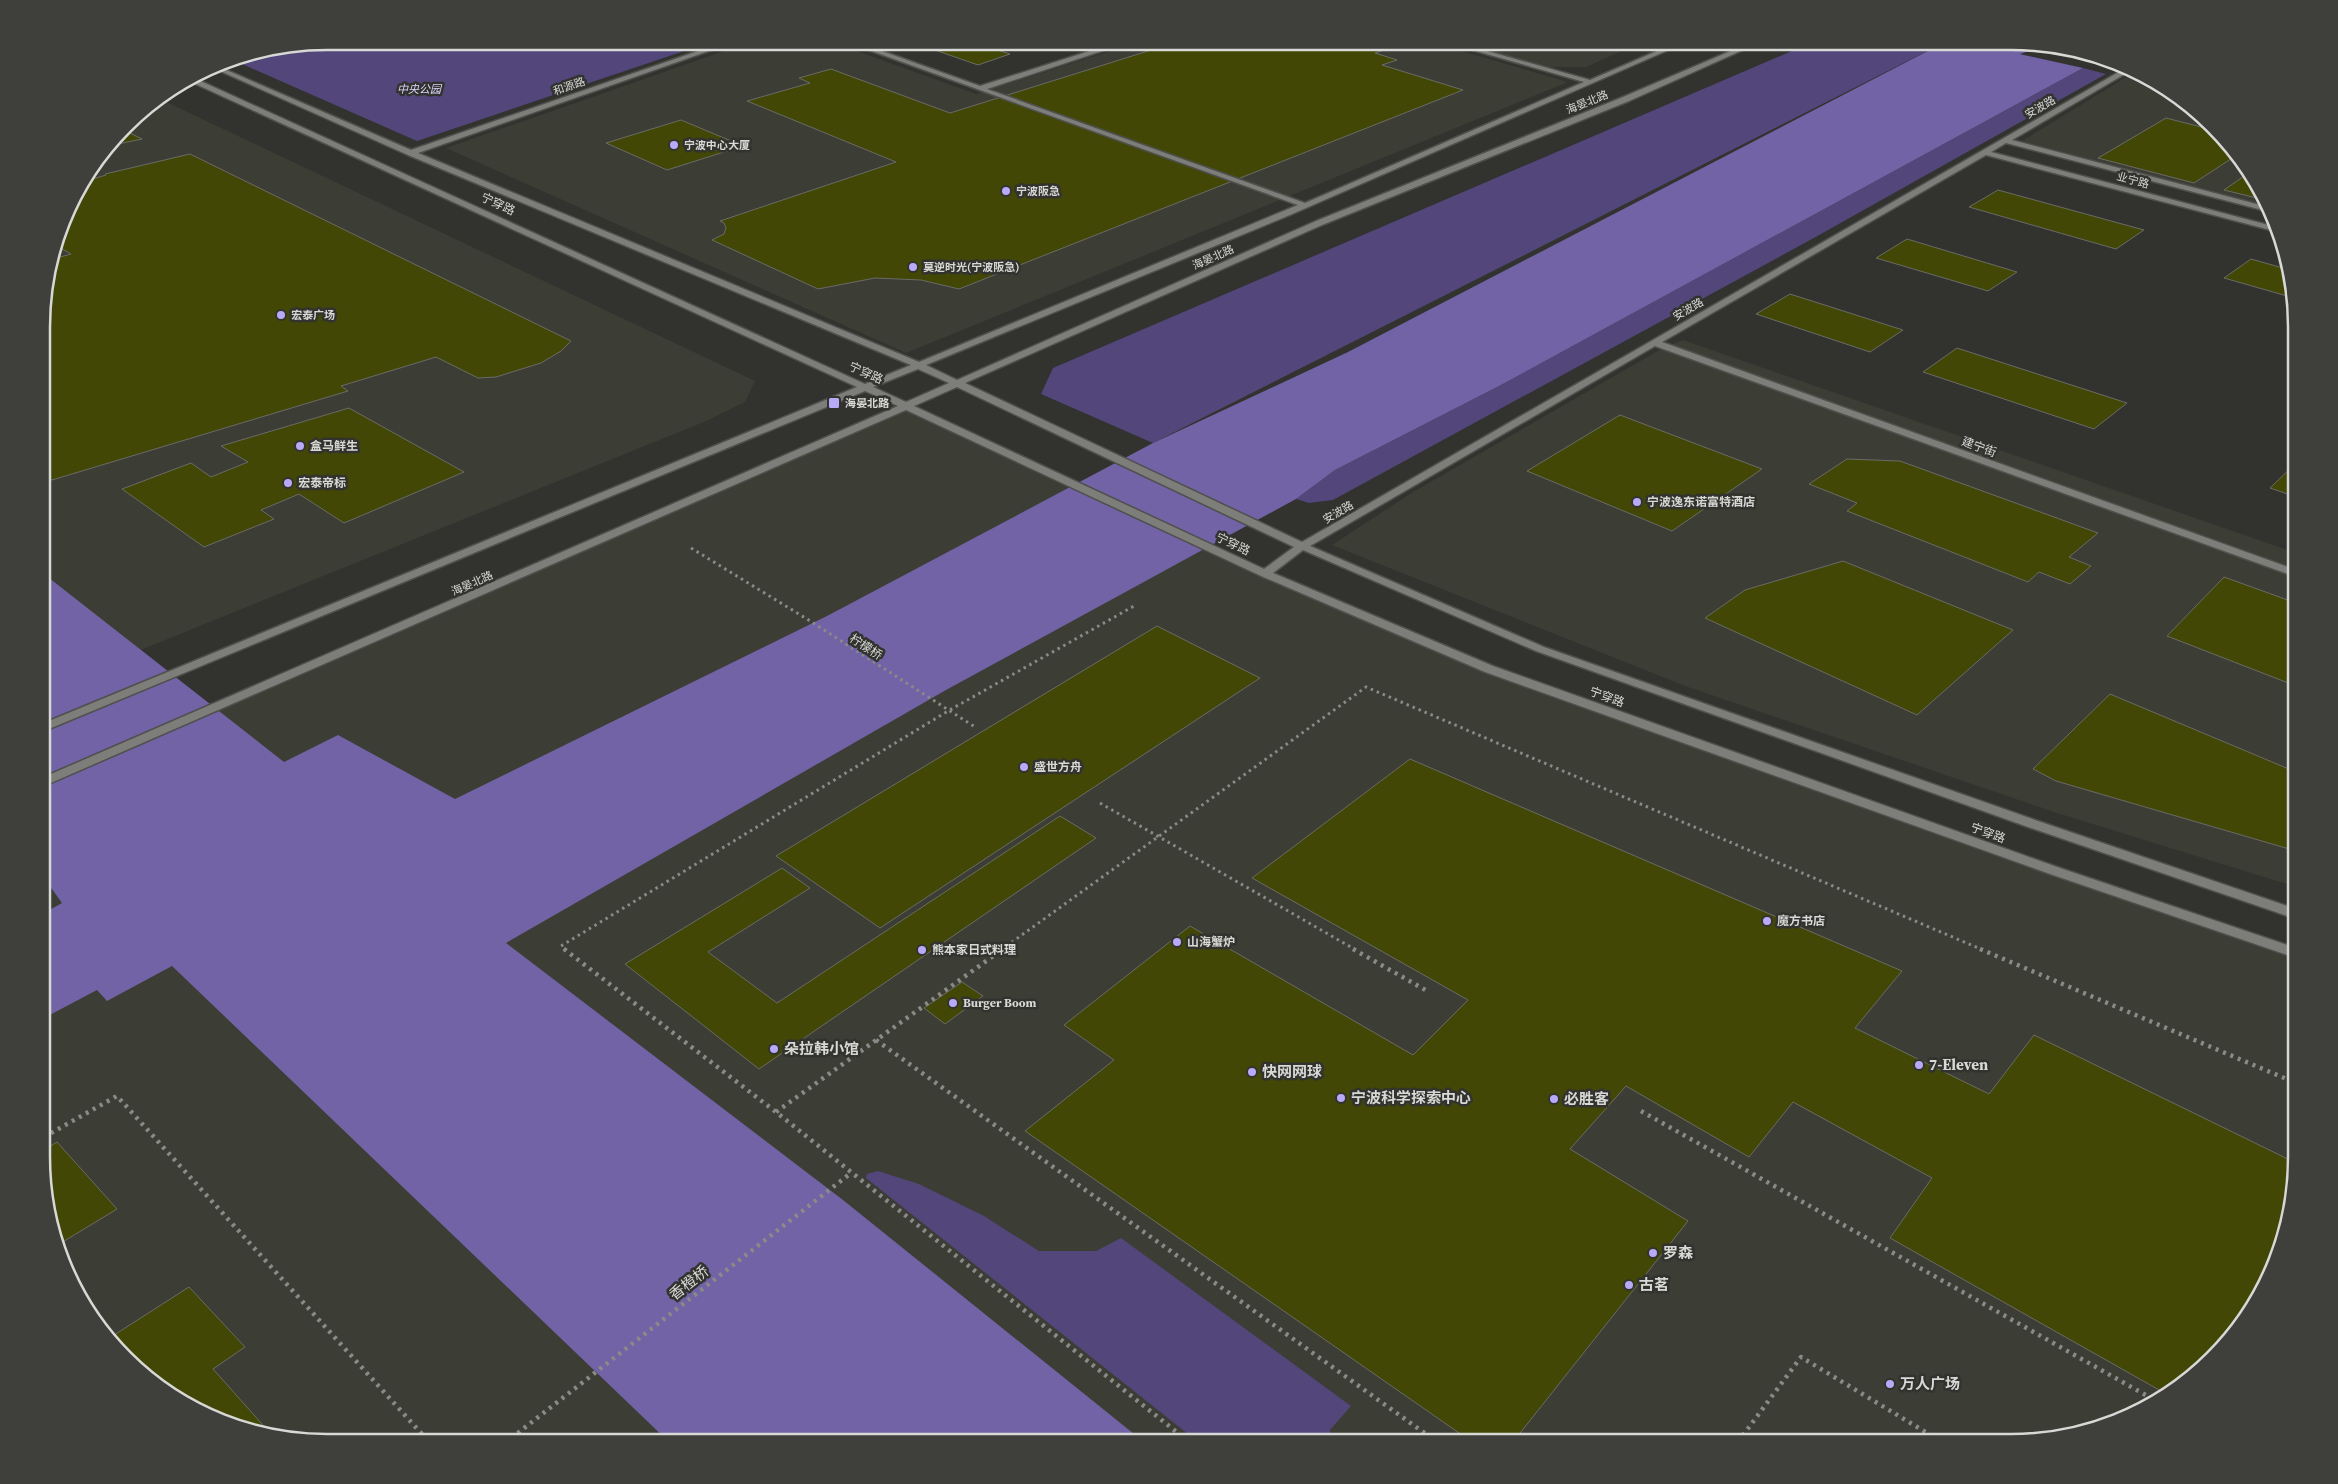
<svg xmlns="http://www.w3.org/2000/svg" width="2338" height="1484" viewBox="0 0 2338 1484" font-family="'Source Serif 4','Noto Sans SC',serif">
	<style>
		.built { fill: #3c3d34 }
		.green { fill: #52467b }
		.water { fill: #7163a5 }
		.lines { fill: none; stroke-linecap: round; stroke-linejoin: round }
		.canal { fill: #7163a5; fill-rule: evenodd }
		.building { fill: #434706; stroke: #6a6b67 }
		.secondary-casing { stroke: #4f4f4c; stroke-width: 3 }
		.primary-casing { stroke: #4f4f4c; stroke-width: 3 }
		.path-far1 { stroke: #8a8b88; stroke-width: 3; stroke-dasharray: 2.5 4; stroke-linecap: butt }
		.path { stroke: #8a8b88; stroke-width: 4.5; stroke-dasharray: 3 5; stroke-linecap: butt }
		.secondary { fill: #7d7e7a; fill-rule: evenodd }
		.primary { fill: #919560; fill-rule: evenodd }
		.poi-dot { fill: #b9aaf7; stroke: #32332f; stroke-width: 2 }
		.labels { text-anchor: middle; stroke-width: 5; stroke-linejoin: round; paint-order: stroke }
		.far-street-label { font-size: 11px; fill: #d8d9d6; stroke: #32332f }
		.far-park-label { font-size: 11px; font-style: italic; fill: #dbd5fb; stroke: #32332f }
		.far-poi-label { font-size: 11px; font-weight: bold; fill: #d8d9d6; stroke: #32332f; text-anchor: start }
		.street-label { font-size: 12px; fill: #d8d9d6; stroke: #32332f }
		.poi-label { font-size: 12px; font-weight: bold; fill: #d8d9d6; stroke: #32332f; text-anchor: start }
		.near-poi-label { font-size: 15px; font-weight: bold; fill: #d8d9d6; stroke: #32332f; text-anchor: start }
		.near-street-label { font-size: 15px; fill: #d8d9d6; stroke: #32332f }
		.rim { fill: none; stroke: #d8d9d6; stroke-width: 2.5 }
	</style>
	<rect width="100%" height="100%" fill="#32332f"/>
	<!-- built -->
	<g class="built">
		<path d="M753,41h76l147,53 166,-53h285l141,41 -662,271 -460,-205z"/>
		<path d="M1455,41h189l-58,26h-39z"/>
		<path d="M2133,73l37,16 56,49 33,46 9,22 -246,-65z"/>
		<path d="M160,99l595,282 -10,21 -41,20 -660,267v-399l27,-90 67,-88z"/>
		<path d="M1683,340l613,213v334l-242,-75 -369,-126 -353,-141 81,-53 250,-144z"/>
		<path d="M906,406l359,168 224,95 566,202 241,82v223l-14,73 -82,123 -46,33 -69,28 -55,9 -1703,1 -92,-15 -67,-33 -79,-79 -32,-67 -13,-55v-412z"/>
	</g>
	<!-- green -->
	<g class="green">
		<path d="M327,41h387l-297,100 -184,-81z"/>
		<path d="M1815,41h132l-794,402 -112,-49 12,-26z"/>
		<path d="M2083,68l23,6 -294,165 -479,261 -24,3 -13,-4 39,-29 166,-85z"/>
		<path d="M878,1171l41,13 65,32 55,35h57l25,-13 230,168 -21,24 2,12h-134l-332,-264 1,-4z"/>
	</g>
	<!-- water -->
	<path class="water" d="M1947,41h14l122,27 -582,317 -166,85 -39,29 -350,191 -440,253 337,257 301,242 -474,1 -498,-477 -65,35 -10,-11 -53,28v-105l18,-10 -18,-25v-304l240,188 54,-27 117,64 372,-183 326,-173 195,-91z"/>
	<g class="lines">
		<!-- canal -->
		<path class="canal" d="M2016,42l21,3 -2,3 -41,17 -22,13 -7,2 -7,-2 -3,-4c10,-15 44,-25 61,-32z"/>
	</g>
	<!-- building -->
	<g class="building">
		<path d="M909,41h60l41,13 -32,11z"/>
		<path d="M1180,41h171l33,9 -9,3 22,7 -15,5 81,25 -504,199 -38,-9 -46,-2 -57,11 -106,-49 12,-6 2,-6 -2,-5 -4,-2 176,-59 -149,-61 63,-18 -11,-5 32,-9 119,44z"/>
		<path d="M2166,118l51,13 9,7 11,17 -43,28 -96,-25z"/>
		<path d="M681,120l62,26 -76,24 -61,-27z"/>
		<path d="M124,130l18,9 -29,6z"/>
		<path d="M190,154l381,187 -10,10 -20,12 -45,14 -18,1 -42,-21 -95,29 7,5 -296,89 -8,-6v-184l9,-31 18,-5 -14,-8 14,-46 15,-19 20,-6 -1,-1z"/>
		<path d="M2250,172l9,12 6,16 -41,-10z"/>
		<path d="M1998,190l146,40 -28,19 -147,-42z"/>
		<path d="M1907,239l110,33 -29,19 -112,-33z"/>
		<path d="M2251,259l39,11 4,28 -70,-20z"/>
		<path d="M1790,294l113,36 -33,22 -114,-38z"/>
		<path d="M1957,348l170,55 -33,26 -171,-57z"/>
		<path d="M349,408l115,64 -120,51 -45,-29 -38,16 13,9 -70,28 -82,-58 69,-26 20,14 37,-15 -27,-16z"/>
		<path d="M1620,415l142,54 -90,62 -145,-60z"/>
		<path d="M1847,459l53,2 198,72 -29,24 22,9 -21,18 -31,-12 -11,10 -181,-71 10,-8 -48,-19z"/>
		<path d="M2296,463v34l-26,-9z"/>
		<path d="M1843,561l170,69 -96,85 -212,-97 40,-28z"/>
		<path d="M2224,577l72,26v83l-129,-50z"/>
		<path d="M1157,626l103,52 -380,250 -104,-72z"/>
		<path d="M2110,694l186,78v79l-240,-70 -23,-12z"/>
		<path d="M1410,759l492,212 -47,57 134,66 45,-59 262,128v13l-14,73 -33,67 -49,56 -32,23 -278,-157 42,-60 -139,-76 -44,55 -123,-71 -56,63 118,72 -175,221h-41l-447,-311 89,-71 -50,-35 126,-99 223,129 55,-55 -216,-122z"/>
		<path d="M1060,816l36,22 -337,231 -134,-105 157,-96 28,20 -102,64 69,51z"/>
		<path d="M962,982l21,14 -38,28 -21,-16z"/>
		<path d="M57,1142l60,67 -61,37 -12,-52v-44z"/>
		<path d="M189,1287l56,60 -32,22 57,64 -35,-5 -67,-33 -57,-58z"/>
	</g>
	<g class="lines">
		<!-- secondary casing -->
		<g class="secondary-casing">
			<path id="secondary" d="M727,41h10l-319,112 501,209 379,-157 -454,-164h10l126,45 141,-45h11l-145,48 318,114 279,-121 -143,-41h11l138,39 90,-39h9l-399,174 -364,150 31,15 359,-159 307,-124 131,-56h9l-134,60 -307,124 -357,158 337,159 822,-473 6,2 -118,69 256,67 2,5 -264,-69 -15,9 285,75 2,5 -292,-77 -324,187 634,228v7l-641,-231 -345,200 234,101 494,174 258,88v10l-268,-92 -492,-176 -233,-101 -30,23 220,93 567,202 236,80v10l-246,-84 -565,-202 -224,-96 -355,-166 -862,376v-9l854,-371 -33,-15 -821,340v-8l813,-336 -668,-306 5,-3 671,306 46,-19 -503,-210 -197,-88 4,-2 196,85zM918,369l31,14 -43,19 -33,-15zM957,387l337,160 -30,22 -350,-163z"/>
		</g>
		<!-- primary casing -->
		<g class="primary-casing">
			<path id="primary" d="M2019,43c20,-2 76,12 95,21l-3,1z"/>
		</g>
		<!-- path-far1 -->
		<g class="path-far1">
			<path d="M691,548l116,71 168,108"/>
			<path d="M1100,803l256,147"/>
			<path d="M566,950l-5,-4 387,-235 186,-105"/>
			<path d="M1001,950l365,-263 617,263"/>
		</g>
		<!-- path -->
		<g class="path">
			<path d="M564,949l212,163 413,330"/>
			<path d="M1353,949l76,43"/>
			<path d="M1980,949l316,134"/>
			<path d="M876,1040l561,402"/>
			<path d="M1641,1111l517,291"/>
			<path d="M776,1112l227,-163"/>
			<path d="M44,1137l73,-41 313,347"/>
			<path d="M1738,1442l63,-85 141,85"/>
			<path d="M505,1443l346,-270"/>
		</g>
		<!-- secondary -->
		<use href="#secondary" class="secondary"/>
		<!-- primary -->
		<use href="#primary" class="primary"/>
	</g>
	<!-- markers -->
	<g class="poi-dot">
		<circle cx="674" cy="145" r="5"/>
		<circle cx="1006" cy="191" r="5"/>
		<circle cx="913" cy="267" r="5"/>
		<circle cx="281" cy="315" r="5"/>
		<rect x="828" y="397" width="12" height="12" rx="2.5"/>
		<circle cx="300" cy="446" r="5"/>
		<circle cx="288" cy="483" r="5"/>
		<circle cx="1637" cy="502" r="5"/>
		<circle cx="1024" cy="767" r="5"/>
		<circle cx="1767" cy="921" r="5"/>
		<circle cx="1177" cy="942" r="5"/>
		<circle cx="922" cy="950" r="5"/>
		<circle cx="953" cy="1003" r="5"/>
		<circle cx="774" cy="1049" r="5"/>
		<circle cx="1919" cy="1065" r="5"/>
		<circle cx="1252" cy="1072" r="5"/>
		<circle cx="1341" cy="1098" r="5"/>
		<circle cx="1554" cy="1099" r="5"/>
		<circle cx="1653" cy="1253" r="5"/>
		<circle cx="1629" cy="1285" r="5"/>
		<circle cx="1890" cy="1384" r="5"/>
	</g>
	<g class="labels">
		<!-- far-street labels -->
		<g class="far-street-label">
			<text transform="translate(569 86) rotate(-19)" y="4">和源路</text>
			<text transform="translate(1587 102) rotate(-22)" y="4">海晏北路</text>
			<text transform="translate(2040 107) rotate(-30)" y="4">安波路</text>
			<text transform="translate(2133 180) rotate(15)" y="4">业宁路</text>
			<text transform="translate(1213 257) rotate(-24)" y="4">海晏北路</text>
			<text transform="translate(1688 309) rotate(-30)" y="4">安波路</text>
			<text transform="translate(1338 512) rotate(-30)" y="4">安波路</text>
			<text transform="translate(472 583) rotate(-24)" y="4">海晏北路</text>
		</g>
		<!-- far-park labels -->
		<g class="far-park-label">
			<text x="419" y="93">中央公园</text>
		</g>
		<!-- far-poi labels -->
		<g class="far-poi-label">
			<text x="684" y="149">宁波中心大厦</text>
			<text x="1016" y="195">宁波阪急</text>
			<text x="923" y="271">莫逆时光(宁波阪急)</text>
			<text x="291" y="319">宏泰广场</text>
			<text x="845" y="407">海晏北路</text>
		</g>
		<!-- street labels -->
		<g class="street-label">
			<text transform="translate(498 204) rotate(25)" y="4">宁穿路</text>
			<text transform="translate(866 373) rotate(24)" y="4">宁穿路</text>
			<text transform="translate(1979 447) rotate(20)" y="4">建宁街</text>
			<text transform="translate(1233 544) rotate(25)" y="4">宁穿路</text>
			<text transform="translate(866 647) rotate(33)" y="4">柠檬桥</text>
			<text transform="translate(1607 697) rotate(20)" y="4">宁穿路</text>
			<text transform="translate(1988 833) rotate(20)" y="4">宁穿路</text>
		</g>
		<!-- poi labels -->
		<g class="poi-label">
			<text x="310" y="450">盒马鲜生</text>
			<text x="298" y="487">宏泰帝标</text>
			<text x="1647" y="506">宁波逸东诺富特酒店</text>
			<text x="1034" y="771">盛世方舟</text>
			<text x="1777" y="925">魔方书店</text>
			<text x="1187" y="946">山海蟹炉</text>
			<text x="932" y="954">熊本家日式料理</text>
			<text x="963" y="1007">Burger Boom</text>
		</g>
		<!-- near-poi labels -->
		<g class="near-poi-label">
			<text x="784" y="1054">朵拉韩小馆</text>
			<text x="1929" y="1070">7-Eleven</text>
			<text x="1262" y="1077">快网网球</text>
			<text x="1351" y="1103">宁波科学探索中心</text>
			<text x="1564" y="1104">必胜客</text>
			<text x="1663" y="1258">罗森</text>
			<text x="1639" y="1290">古茗</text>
			<text x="1900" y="1389">万人广场</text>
		</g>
		<!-- near-street labels -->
		<g class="near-street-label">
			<text transform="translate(689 1283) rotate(-38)" y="5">香橙桥</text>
		</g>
	</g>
	<!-- crop -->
	<path d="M0 0H2338V1484H0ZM327 50H2011A277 277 0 0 1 2288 327V1157A277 277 0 0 1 2011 1434H327A277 277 0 0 1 50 1157V327A277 277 0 0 1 327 50Z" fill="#3f403c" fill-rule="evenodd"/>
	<path class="rim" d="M327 50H2011A277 277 0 0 1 2288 327V1157A277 277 0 0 1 2011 1434H327A277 277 0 0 1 50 1157V327A277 277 0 0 1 327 50Z"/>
</svg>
